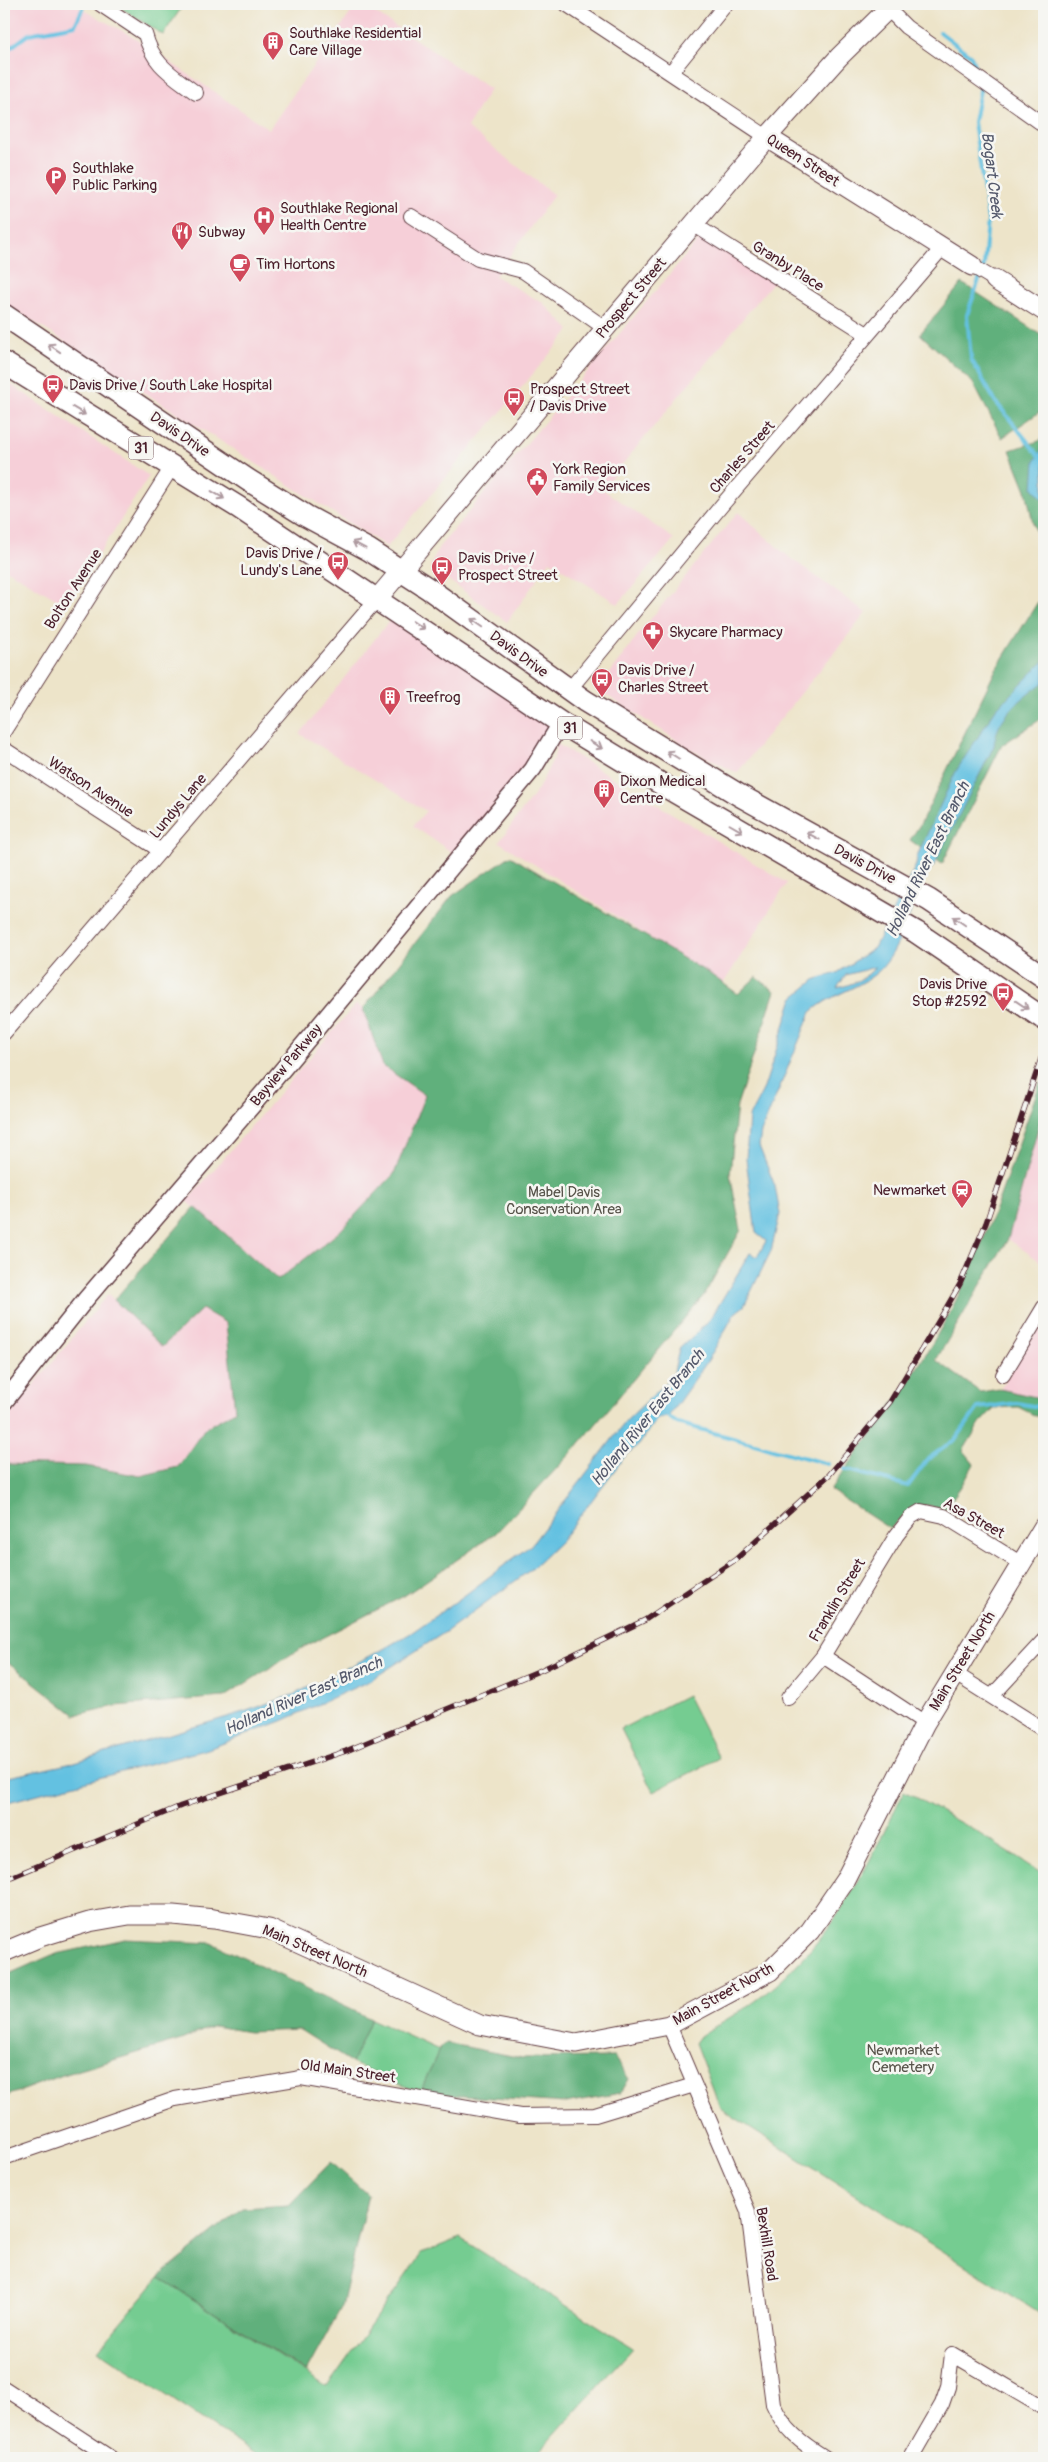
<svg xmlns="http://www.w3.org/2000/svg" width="1048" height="2462" viewBox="0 0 1048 2462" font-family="Pangolin,sans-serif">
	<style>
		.built { fill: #f6cfd8 }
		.green { fill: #75cc91; stroke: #60765e }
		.forest { fill: #60b07b; stroke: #556853 }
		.water { fill: #63c1e1; stroke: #567086; fill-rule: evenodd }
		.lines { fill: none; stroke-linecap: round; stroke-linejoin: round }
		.stream { stroke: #63c1e1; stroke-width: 4 }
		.minor-casing { stroke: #623d43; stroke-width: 16 }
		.tertiary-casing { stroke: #623d43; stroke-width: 19 }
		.secondary-casing { stroke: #623d43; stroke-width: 21 }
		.primary-casing { stroke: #623d43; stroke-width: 24 }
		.minor { stroke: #fff; stroke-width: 14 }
		.tertiary { stroke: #fff; stroke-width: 16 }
		.secondary { stroke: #fff; stroke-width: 19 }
		.primary { stroke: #fff; stroke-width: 21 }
		.rail-casing { stroke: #4a1f2b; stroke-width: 5.5 }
		.rail { stroke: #f6f6f2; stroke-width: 4; stroke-dasharray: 11; stroke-linecap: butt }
		.oneway { stroke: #ae9aa0 }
		.labels { text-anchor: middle; stroke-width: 5; stroke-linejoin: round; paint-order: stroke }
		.shield { fill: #f6f6f2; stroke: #7e6067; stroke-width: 1 }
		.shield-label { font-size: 14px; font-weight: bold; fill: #4a1f2b }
		.poi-label { font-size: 15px; fill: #4a1f2b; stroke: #f6f6f2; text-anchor: start }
		.street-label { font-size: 15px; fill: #4a1f2b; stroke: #f6f6f2 }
		.park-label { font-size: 15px; fill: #57534a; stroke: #f6f6f2 }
		.water-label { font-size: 16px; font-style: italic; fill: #53586b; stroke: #f6f6f2 }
	</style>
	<rect width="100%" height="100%" fill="#f6f6f2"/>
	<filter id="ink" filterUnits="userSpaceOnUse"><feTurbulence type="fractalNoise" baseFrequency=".02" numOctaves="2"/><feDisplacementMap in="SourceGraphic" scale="10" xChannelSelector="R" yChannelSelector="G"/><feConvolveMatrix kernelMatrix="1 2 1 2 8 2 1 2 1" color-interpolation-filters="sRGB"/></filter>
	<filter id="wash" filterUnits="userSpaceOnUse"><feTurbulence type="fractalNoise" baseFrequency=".0096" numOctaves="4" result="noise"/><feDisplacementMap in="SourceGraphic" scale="20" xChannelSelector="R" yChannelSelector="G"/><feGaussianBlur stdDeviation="1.12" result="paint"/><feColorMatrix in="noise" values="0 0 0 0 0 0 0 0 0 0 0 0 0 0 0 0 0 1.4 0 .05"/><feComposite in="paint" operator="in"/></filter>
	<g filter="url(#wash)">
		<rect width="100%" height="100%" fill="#ede4c9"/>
		<!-- built -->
		<g class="built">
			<path d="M4,4h69l57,31 139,94 88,-125h5l128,85 -23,38 87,68 -59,81 48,27 27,27 -183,217 -383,-244z"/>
			<path d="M702,236l72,45 -172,208 72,50 -56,65 -68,-43 -43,61 -77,-55 9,-20z"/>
			<path d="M4,380l145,96 -83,129 -62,-37z"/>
			<path d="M738,512l46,41 82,60 -129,160 -43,-22 -96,-61 42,-58z"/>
			<path d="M393,616l157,107 -1,10 -93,122 -43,-29 13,-15 -126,-77z"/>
			<path d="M557,744l230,139 -64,101 -224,-142 39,-53 16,-32z"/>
			<path d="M356,1004l7,5 20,57 42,29 -31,79 -52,55 -64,51 -91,-79z"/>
			<path d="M1044,1106v158l-36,-25z"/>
			<path d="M108,1294l54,53 40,-38 24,14 9,88 -30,17 -27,39 -38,9 -54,-10 -82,-2v-43z"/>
			<path d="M1044,1319v80l-44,-10z"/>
		</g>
		<!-- green -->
		<g class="green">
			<path d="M115,4h69l-21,31z"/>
			<path d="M687,1695l32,63 -66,34 -32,-63z"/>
			<path d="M904,1791l71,40 69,44v441l-324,-208 -25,-65 5,-7c22,-15 47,-27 67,-44 71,-59 98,-121 137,-201z"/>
			<path d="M371,2019l68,31 -19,43 -68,-30z"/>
			<path d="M460,2238l173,110 -100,110h-272l-163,-108 61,-73 168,110 95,-134z"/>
		</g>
		<!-- forest -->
		<g class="forest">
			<path d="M962,283l82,54v72l-42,29 -29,-55 -53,-49z"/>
			<path d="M1044,437v116l-11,-30 -7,-33 -16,-40 29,-9z"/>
			<path d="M1044,592v125l-42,28 -60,119 -32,-24 11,-17 75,-154z"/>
			<path d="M510,856l200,118 28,20 18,-17 19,14 -38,114 -7,69 11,56 -37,65 -129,154 -79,84 -92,63 -106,54 -74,47 -108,9 -41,9 -71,-56v-195l82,2 54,10 38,-9 27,-39 30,-17 -9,-88 -24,-14 -40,38 -48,-47 81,-93 83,73 61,-48 55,-58 31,-79 -42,-29 -20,-57 89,-113z"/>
			<path d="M1040,1083l4,1v22l-36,133 -72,121 44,32 20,-3 44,10v21l-26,-13 -24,1 -14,15 -17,28 11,13 -14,24 -15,21c-30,-9 -36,0 -55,20l-60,-39c45,-61 93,-123 127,-192 34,-69 57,-142 83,-215z"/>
			<path d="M125,1939l87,4 159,76 -19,44 -52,-33 -51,2 -35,-6 -33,14 -118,35 -59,22v-121l48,-21z"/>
			<path d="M446,2043l76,15 92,-1 15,22 -8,14 -56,10 -145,-10 19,-43z"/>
			<path d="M331,2162l37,33 -26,111 -36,66 -147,-95 84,-69 46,-3z"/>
		</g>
		<!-- water -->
		<g class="water">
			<path d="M1044,445v55l-11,-12 2,-27z"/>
			<path d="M1044,661v21c-22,17 -48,34 -50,64l-61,121 -9,9c-12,29 -25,81 -50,99 -20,15 -44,20 -63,37l-50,120 -2,14 16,40 5,28 -9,37 -27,55 -9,7 -28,49 -39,55 -11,2 -18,26 -13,10 -65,86 -28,27 -86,63 -78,50 -87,40 -74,28 -204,54v-25l64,-14 173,-51 54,-19 85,-43 31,-18 54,-38 66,-50 96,-125 46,-44 6,-27 30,-28 41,-68 7,4 9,-16 -10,-8 -10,-74 3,-42 15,-29 29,-90 23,-19 21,-6 37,-25 42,-83 1,-9 39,-85 40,-62zM875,967c-8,11 -24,18 -38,21l9,-13z"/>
		</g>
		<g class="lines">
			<!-- stream -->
			<g class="stream">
				<path d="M940,32l31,24 5,15"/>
				<path d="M6,51l23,-17 46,-9 8,-17"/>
				<path d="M981,85l-7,37 14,98 -4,45 -17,50 4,44 24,42 49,61"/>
				<path d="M666,1415l11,8 151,41"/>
				<path d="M844,1469l64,17 20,-27 28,-20 22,-31 39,-5 27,5"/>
			</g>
		</g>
	</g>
	<g filter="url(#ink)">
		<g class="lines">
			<!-- minor casing -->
			<g class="minor-casing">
				<g id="minor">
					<path d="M100,4l45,30c8,31 26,40 51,59"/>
					<path d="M566,4l201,133"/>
					<path d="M888,9l18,18 138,98"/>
					<path d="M671,72l55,-68"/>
					<path d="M411,216l67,43 45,12 82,57"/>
					<path d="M693,224l174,110"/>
					<path d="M972,266l23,14"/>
					<path d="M569,690l153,-185 221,-258"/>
					<path d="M4,731l168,-264"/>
					<path d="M4,749l157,102"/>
					<path d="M4,1033l373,-434"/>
					<path d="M1003,1375l41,-68"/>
					<path d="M823,1656l102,67"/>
					<path d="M954,1673l90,57"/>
					<path d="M992,1696l52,-56"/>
					<path d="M788,1698l35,-42 73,-120 15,-19 10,-6 23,5 76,47"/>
					<path d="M669,2025l79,186 25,193c11,26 28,39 53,54"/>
					<path d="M4,2158l171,-59 126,-21 219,38 75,-1 99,-30"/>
					<path d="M4,2388l107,70"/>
					<path d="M911,2458l31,-54 6,-17 4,-33 92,54"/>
				</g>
			</g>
			<!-- tertiary casing -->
			<g class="tertiary-casing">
				<path id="tertiary" d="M4,1402l82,-103 177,-206 270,-324 28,-46"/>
			</g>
			<!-- secondary casing -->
			<g class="secondary-casing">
				<g id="secondary">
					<path d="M767,137l205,129"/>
					<path d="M995,280l49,31"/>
					<path d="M377,599l390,-462 72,-80 54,-53"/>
					<path d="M4,1952l36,-15 49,-15 40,-7h44l41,4 55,10 211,96 96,18 93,-18 101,-54 40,-40 35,-51 80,-157 119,-197"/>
				</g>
			</g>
			<!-- primary casing -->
			<g class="primary-casing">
				<g id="primary">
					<path d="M4,315l244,165 58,36 63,34 60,39 156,112 154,94 190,105 115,77"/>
					<path d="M4,363l234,144 323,216 112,68 243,141 128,87"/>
				</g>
			</g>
			<!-- minor -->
			<use href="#minor" class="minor"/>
			<!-- tertiary -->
			<use href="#tertiary" class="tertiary"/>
			<!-- secondary -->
			<use href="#secondary" class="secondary"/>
			<!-- primary -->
			<use href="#primary" class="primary"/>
			<!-- rail casing -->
			<g class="rail-casing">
				<path id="rail" d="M4,1880l177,-74 165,-55 195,-81 104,-50 90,-60 94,-85 61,-73 51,-85 19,-33 26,-61 58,-173"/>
			</g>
			<!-- rail -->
			<use href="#rail" class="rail"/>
		</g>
		<!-- one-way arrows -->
		<defs><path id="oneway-shaft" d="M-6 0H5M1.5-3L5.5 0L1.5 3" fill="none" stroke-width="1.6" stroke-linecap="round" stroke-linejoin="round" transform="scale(1.25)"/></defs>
		<g class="oneway">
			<use href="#oneway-shaft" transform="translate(54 348) rotate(-146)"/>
			<use href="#oneway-shaft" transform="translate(79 411) rotate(31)"/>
			<use href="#oneway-shaft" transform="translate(218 495) rotate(31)"/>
			<use href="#oneway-shaft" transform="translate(359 545) rotate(-152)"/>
			<use href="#oneway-shaft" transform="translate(477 623) rotate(-145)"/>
			<use href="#oneway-shaft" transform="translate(418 625) rotate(34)"/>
			<use href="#oneway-shaft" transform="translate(596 745) rotate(31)"/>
			<use href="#oneway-shaft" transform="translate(673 755) rotate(-148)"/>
			<use href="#oneway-shaft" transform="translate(736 828) rotate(30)"/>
			<use href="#oneway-shaft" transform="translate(813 836) rotate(-152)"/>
			<use href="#oneway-shaft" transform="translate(959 921) rotate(-145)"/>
			<use href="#oneway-shaft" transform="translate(1022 1005) rotate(34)"/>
		</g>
	</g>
	<!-- icons -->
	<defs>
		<g id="building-pin" transform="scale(1.125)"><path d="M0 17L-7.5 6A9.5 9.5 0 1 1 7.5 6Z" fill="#d1495b" stroke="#f6f6f2"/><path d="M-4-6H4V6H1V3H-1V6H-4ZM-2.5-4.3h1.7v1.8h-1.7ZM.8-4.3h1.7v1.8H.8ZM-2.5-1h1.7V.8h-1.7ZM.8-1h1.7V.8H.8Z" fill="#fff"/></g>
		<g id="parking-pin" transform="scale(1.125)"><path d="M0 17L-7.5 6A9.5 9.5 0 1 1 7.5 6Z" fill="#d1495b" stroke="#f6f6f2"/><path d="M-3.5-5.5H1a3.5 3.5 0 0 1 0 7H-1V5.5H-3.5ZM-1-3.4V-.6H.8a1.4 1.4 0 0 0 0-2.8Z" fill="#fff"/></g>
		<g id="hospital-pin" transform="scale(1.125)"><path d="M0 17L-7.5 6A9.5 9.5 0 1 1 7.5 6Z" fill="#d1495b" stroke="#f6f6f2"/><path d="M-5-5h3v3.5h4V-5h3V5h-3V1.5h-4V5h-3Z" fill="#fff"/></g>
		<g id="restaurant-pin" transform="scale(1.125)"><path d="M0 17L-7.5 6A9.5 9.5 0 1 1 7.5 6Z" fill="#d1495b" stroke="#f6f6f2"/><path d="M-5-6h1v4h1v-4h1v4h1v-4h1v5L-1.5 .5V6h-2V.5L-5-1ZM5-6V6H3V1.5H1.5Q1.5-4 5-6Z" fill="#fff"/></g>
		<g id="cafe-pin" transform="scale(1.125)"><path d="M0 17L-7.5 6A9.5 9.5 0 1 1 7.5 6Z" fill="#d1495b" stroke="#f6f6f2"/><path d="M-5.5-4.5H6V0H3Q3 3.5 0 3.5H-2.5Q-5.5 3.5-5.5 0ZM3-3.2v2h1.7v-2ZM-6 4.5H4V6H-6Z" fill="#fff"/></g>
		<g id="bus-pin" transform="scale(1.125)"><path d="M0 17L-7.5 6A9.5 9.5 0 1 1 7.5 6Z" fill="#d1495b" stroke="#f6f6f2"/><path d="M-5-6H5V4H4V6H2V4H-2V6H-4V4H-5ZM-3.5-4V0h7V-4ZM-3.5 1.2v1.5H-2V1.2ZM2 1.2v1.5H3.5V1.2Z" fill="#fff"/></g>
		<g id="civic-pin" transform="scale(1.125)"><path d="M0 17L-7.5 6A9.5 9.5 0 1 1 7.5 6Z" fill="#d1495b" stroke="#f6f6f2"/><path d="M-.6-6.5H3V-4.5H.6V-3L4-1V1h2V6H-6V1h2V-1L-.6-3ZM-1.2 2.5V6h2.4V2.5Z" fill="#fff"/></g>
		<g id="pharmacy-pin" transform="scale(1.125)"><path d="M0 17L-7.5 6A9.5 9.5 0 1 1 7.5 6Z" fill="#d1495b" stroke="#f6f6f2"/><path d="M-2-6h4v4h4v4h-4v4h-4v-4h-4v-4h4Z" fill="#fff"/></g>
		<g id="station-pin" transform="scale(1.125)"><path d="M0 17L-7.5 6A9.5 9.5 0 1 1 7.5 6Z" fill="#d1495b" stroke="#f6f6f2"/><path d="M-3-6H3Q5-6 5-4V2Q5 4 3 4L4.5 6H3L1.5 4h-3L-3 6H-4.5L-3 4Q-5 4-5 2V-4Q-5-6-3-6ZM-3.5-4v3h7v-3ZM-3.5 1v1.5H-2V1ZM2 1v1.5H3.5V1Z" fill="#fff"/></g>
	</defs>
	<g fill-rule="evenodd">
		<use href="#building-pin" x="273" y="42"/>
		<use href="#parking-pin" x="56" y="177"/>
		<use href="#hospital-pin" x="264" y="217"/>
		<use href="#restaurant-pin" x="182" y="232"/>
		<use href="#cafe-pin" x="240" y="264"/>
		<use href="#bus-pin" x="53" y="385"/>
		<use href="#bus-pin" x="514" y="398"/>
		<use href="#civic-pin" x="537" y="478"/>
		<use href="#bus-pin" x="338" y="562"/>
		<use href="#bus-pin" x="442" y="567"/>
		<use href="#pharmacy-pin" x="653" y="632"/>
		<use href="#bus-pin" x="602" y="679"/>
		<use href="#building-pin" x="390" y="697"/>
		<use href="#building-pin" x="604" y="790"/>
		<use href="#bus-pin" x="1003" y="993"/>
		<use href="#station-pin" x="962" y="1190"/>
	</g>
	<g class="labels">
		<!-- shield labels -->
		<g class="shield">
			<rect x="128.5" y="436.5" width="25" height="23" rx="4"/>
			<rect x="557.5" y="716.5" width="25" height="23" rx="4"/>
		</g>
		<g class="shield-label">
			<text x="141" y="453">31</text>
			<text x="570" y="733">31</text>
		</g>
		<!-- poi labels -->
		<g class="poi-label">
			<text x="289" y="38">Southlake Residential<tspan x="289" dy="17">Care Village</tspan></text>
			<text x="72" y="173">Southlake<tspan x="72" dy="17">Public Parking</tspan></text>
			<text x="280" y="213">Southlake Regional<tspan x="280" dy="17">Health Centre</tspan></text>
			<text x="198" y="237">Subway</text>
			<text x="256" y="269">Tim Hortons</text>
			<text x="69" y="390">Davis Drive / South Lake Hospital</text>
			<text x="530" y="394">Prospect Street<tspan x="530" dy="17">/ Davis Drive</tspan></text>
			<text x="553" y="474">York Region<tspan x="553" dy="17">Family Services</tspan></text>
			<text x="322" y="558" text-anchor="end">Davis Drive /<tspan x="322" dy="17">Lundy's Lane</tspan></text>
			<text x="458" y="563">Davis Drive /<tspan x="458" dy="17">Prospect Street</tspan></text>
			<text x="669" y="637">Skycare Pharmacy</text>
			<text x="618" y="675">Davis Drive /<tspan x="618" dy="17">Charles Street</tspan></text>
			<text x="406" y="702">Treefrog</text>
			<text x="620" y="786">Dixon Medical<tspan x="620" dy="17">Centre</tspan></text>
			<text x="987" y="989" text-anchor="end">Davis Drive<tspan x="987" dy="17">Stop #2592</tspan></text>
			<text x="946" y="1195" text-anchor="end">Newmarket</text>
		</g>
		<!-- street labels -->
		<g class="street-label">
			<text transform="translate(803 160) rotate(33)" y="5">Queen Street</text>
			<text transform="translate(788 266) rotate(32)" y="5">Granby Place</text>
			<text transform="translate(631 298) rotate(-50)" y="5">Prospect Street</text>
			<text transform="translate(180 434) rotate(34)" y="5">Davis Drive</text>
			<text transform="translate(742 457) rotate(-49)" y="5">Charles Street</text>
			<text transform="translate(73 589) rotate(-57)" y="5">Bolton Avenue</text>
			<text transform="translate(519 654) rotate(36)" y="5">Davis Drive</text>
			<text transform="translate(91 787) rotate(33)" y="5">Watson Avenue</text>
			<text transform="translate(178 806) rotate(-50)" y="5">Lundys Lane</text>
			<text transform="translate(865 864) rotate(28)" y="5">Davis Drive</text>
			<text transform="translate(286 1065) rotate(-50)" y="5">Bayview Parkway</text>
			<text transform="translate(974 1518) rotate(29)" y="5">Asa Street</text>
			<text transform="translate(837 1600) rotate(-59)" y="5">Franklin Street</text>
			<text transform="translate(962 1661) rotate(-59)" y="5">Main Street North</text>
			<text transform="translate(315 1951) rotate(23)" y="5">Main Street North</text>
			<text transform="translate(723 1994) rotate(-29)" y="5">Main Street North</text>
			<text transform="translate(348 2071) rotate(8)" y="5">Old Main Street</text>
			<text transform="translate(767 2244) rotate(81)" y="5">Bexhill Road</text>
		</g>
		<!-- park labels -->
		<g class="park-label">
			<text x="564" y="1197">Mabel Davis<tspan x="564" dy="17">Conservation Area</tspan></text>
			<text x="903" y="2055">Newmarket<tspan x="903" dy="17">Cemetery</tspan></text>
		</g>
		<!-- water labels -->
		<g class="water-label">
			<text transform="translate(993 175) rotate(83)" y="6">Bogart Creek</text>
			<text transform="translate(927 859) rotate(-64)" y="6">Holland River East Branch</text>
			<text transform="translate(647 1417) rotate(-51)" y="6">Holland River East Branch</text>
			<text transform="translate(303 1695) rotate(-24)" y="6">Holland River East Branch</text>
		</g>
	</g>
	<!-- margin -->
	<rect width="1048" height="2462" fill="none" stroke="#f6f6f2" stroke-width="20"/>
</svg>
